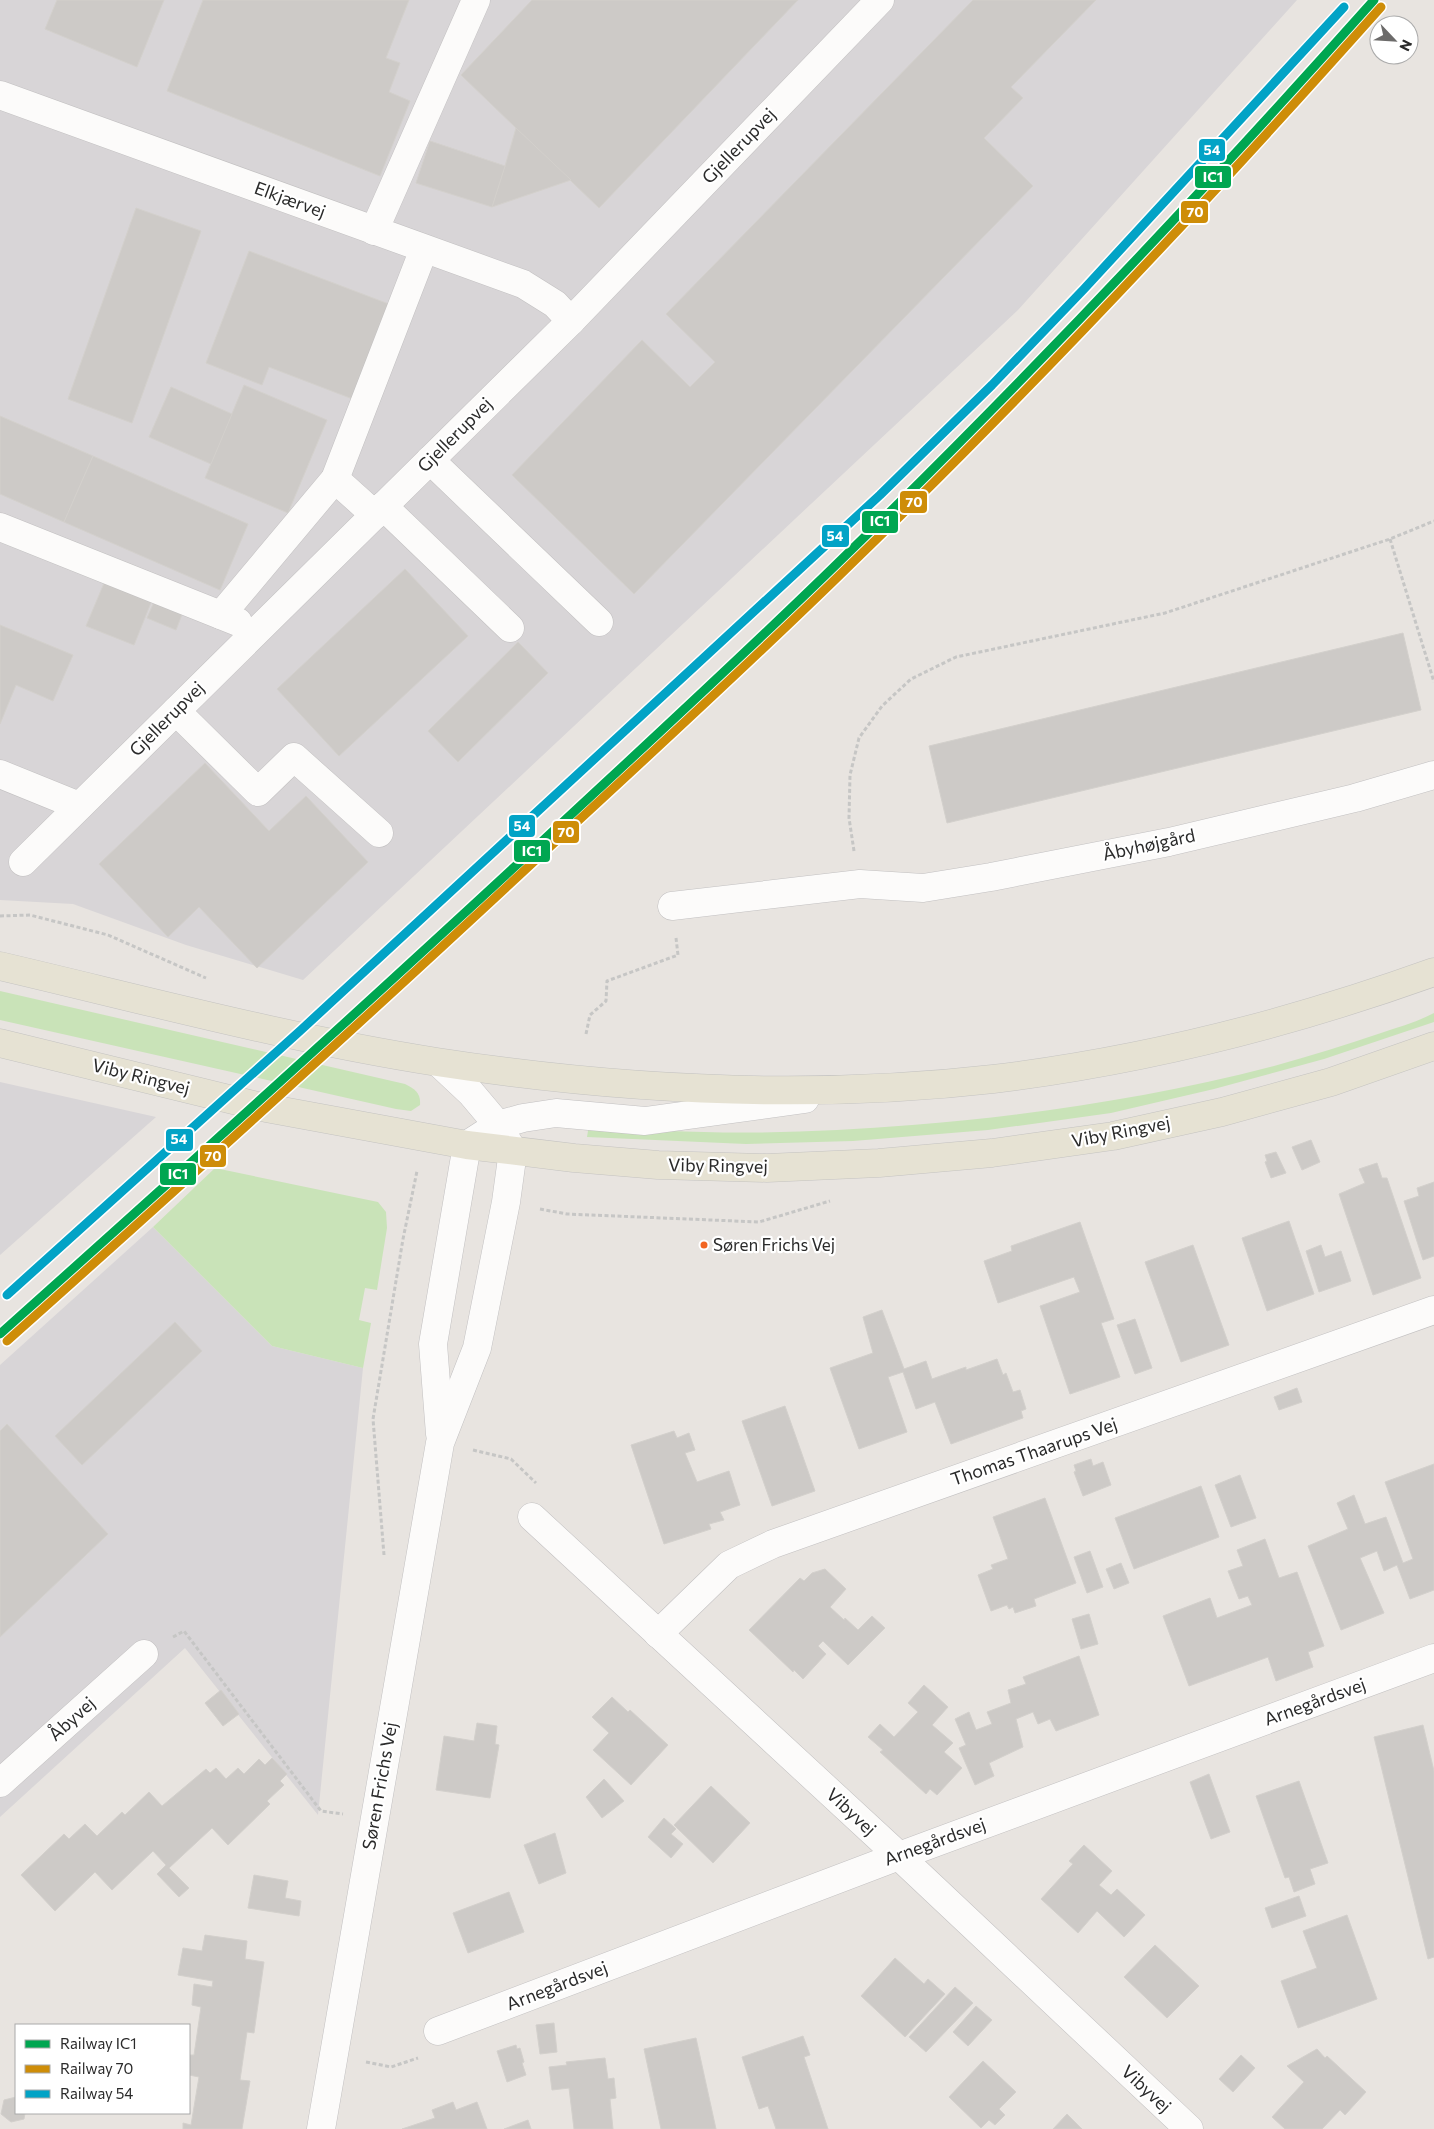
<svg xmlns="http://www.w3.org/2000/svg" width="1434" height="2129" viewBox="0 0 1434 2129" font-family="Commissioner,sans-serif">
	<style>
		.industrial { fill: #d8d5d7 }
		.green { fill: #c9e3b8 }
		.building { fill: #cdcac7; stroke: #d3d0cc }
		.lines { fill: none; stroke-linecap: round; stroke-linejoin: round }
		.minor-casing { stroke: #c2c0c1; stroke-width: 29 }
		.major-casing { stroke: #c4c3c1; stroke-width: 29 }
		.path { stroke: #c6c6c5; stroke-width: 3; stroke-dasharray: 4 2.5; stroke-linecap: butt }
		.minor { stroke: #fcfbfa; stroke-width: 28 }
		.major { stroke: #e6e2d3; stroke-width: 28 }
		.rail-1-casing { stroke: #fff; stroke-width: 12 }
		.rail-2-casing { stroke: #fff; stroke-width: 12 }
		.rail-3-casing { stroke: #fff; stroke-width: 12 }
		.rail-1 { stroke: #00a651; stroke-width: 9 }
		.rail-2 { stroke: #ce8d08; stroke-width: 9 }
		.rail-3 { stroke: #02a3c6; stroke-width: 9 }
		.bus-dot { fill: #f26522; stroke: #fff; stroke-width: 2 }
		.labels { text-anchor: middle; stroke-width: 4.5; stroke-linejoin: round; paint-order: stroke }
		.bus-label { font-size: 17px; fill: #2a2a2a; stroke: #fff; text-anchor: start }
		.street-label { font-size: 18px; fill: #2a2a2a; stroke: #fff }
		.line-badge { stroke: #fff; stroke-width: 2 }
		.badge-label { font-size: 14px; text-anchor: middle; font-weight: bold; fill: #fff }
	</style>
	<rect width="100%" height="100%" fill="#e8e4e0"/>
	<!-- industrial -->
	<g class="industrial">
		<path d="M0,0h1297l-279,310 -715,670 -117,-35 -113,-41 -73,-4z"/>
		<path d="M0,1082l156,35 -156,138z"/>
		<path d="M153,1227l119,119 91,22 -45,447 -133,-167 -185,169v-452z"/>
	</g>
	<!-- green -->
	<g class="green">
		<path d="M0,991l405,93c10,5 16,9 15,21l-9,6 -15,-2 -396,-89z"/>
		<path d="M1434,1013v9l-110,37 -110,30 -103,24 -123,17 -135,11 -107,3 -159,-7 2,-12c107,11 215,9 323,0 122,-10 243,-28 362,-59 36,-10 72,-21 107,-33 18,-6 36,-11 53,-20z"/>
		<path d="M215,1168l163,34 8,10 1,16 -10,62 -12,-2 -6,32 12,3 -8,45 -91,-22 -119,-119z"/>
	</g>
	<!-- building -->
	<g class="building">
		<path d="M57,0h107l-27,67 -92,-38z"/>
		<path d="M203,0h206l-23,58 14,5 -11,29 21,9 -30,75 -213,-85z"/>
		<path d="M532,0h266l-199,208 -138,-133z"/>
		<path d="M973,0h123l-85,87 12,11 -39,40 49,48 -399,408 -122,-119 130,-135 48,47 25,-25 -49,-48z"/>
		<path d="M516,128l55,52 -79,27 13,-41z"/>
		<path d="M430,141l75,25 -13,41 -76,-24z"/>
		<path d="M136,208l65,23 -69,192 -64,-24z"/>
		<path d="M249,251l145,55 -36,95 -89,-34 -7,18 -56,-22z"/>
		<path d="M244,385l83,35 -39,93 -83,-35z"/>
		<path d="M171,387l61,27 -21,50 -62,-27z"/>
		<path d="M0,416l93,40 -29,66 -64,-28z"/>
		<path d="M93,456l155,68 -28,66 -156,-68z"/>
		<path d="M405,569l63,67 -129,120 -62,-67z"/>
		<path d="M105,581l47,19 -18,45 -48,-19z"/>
		<path d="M158,593l28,11 -10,26 -29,-12z"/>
		<path d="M0,625l73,30 -20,46 -37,-16 -16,39z"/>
		<path d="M1403,633l18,77 -474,113 -18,-77z"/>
		<path d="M518,642l30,31 -90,89 -30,-31z"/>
		<path d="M205,763l64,68 37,-35 62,66 -111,106 -58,-61 -31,30 -69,-73z"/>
		<path d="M1311,1140l9,22 -18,8 -10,-23z"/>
		<path d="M1276,1152l10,21 -15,5 -6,-16 2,-1 -2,-6z"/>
		<path d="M1377,1163l5,15h5l34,100 -48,17 -34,-101 26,-11 -6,-14z"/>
		<path d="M1434,1182v74l-11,4 -19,-59 15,-5 -2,-8z"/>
		<path d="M1289,1221l25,73 -47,17 -25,-73z"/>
		<path d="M1080,1222l34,97 -13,4 19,54 -50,17 -30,-88 40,-14 -6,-15 -76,26 -14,-42 28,-10 -1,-5z"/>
		<path d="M1193,1245l36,100 -48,17 -36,-100z"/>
		<path d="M1321,1245l4,12 16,-6 10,30 -32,11 -13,-41z"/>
		<path d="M882,1310l22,59 22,-8 6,18 34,-12v3l31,-11 6,16 3,-2 7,19 7,-2 6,19 -5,2 2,7 -72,26 -16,-42 -19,7 -13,-37 -15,5 19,55 -48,17 -29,-81 43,-15 -10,-36z"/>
		<path d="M1135,1319l17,49 -17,6 -18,-49z"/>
		<path d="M175,1322l27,29 -120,114 -27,-29z"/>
		<path d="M1297,1388l5,14 -23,8 -5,-13z"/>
		<path d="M785,1406l30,85 -43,15 -30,-85z"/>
		<path d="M7,1424l101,110 -108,103v-206z"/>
		<path d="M674,1431l3,7 12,-5 6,17 -10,3 12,29 32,-11 11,34 -20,7 4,8 -15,4 2,5 -47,15 -33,-99z"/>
		<path d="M1091,1459l2,7 10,-4 8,23 -28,11 -9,-24 2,-1 -2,-6z"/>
		<path d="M1434,1464v126l-24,9 -13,-34 -13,6 -7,-20 -17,7 24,55 -43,17 -33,-84 40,-17 -11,-26 17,-8 11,29 21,-7 17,46 10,-4 -28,-77z"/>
		<path d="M1240,1475l16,43 -25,9 -16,-42z"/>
		<path d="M1201,1486l18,51 -85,32 -19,-51z"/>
		<path d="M1045,1498l31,85 -42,16 2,7 -21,7 -2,-6 -4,2 -2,-4 -16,6 -13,-36 15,-6 -2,-4 17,-6 -15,-42z"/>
		<path d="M1265,1539l14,39 18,-6 27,74 -16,6 5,15 -37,14 -8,-24 -79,29 -26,-70 47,-18 7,20 35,-13 -4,-9 -9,3 -11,-28 15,-5 -6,-16z"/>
		<path d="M1090,1551l13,36 -16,6 -13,-36z"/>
		<path d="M1121,1563l8,20 -15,6 -8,-20z"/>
		<path d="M825,1569l21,20 -16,18 14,13 1,-2 13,12 14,-14 13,12 -37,37 -25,-24 -5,5 8,8 -23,25 -9,-9 -1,2 -44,-42 51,-52 4,3 8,-8z"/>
		<path d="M1089,1614l9,30 -17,5 -9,-30z"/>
		<path d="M1079,1656l20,59 -43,16 -6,-12 -12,5 -5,-12 -17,7 7,28 -34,16 5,13 -19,9 -16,-37 7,-3 -11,-26 14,-7 7,18 16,-6 -5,-12 24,-9 -3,-13 18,-6 -3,-7z"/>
		<path d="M924,1685l24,22 -16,18 21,18 -9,9 18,16 -25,27 -7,-6 -4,5 -46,-42 3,-2 -15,-13 12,-13 14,13 24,-25 -10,-9z"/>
		<path d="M221,1690l18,24 -16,12 -18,-23z"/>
		<path d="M612,1697l16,15 2,-2 38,35 -37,40 -38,-35 16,-17 -17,-16z"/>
		<path d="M477,1723l20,3 -2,18 4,1 -9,53 -54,-8 8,-54 30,5z"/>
		<path d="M1423,1725l11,46v186l-6,2 -54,-222z"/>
		<path d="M272,1758l15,16 -7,7 4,4 -17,16 3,3 -42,41 -16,-17 -43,40 20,20 -10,9 -22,-23 9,-9 -13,-14 -41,39 -17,-18 -40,39 -34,-36 43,-41 5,5 16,-15 12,12 25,-24 3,3 24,-23 13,14 44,-37 4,4 6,-5 10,11 12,-11 6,6 15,-15 6,6z"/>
		<path d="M1209,1774l21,58 -19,7 -21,-57z"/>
		<path d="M604,1779l20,22 -22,17 -16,-21z"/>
		<path d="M1299,1781l29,82 -18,6 5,15 -21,8 -5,-15 -4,1 -29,-82z"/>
		<path d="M711,1786l39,37 -37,40 -39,-38z"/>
		<path d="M664,1818l12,11 -5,5 12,10 -12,14 -23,-21z"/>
		<path d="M555,1833l11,40 -27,11 -15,-39z"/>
		<path d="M1084,1845l28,26 -13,14 12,10 6,-6 28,26 -21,22 -27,-26 -19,22 -37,-34 32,-35 -4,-3z"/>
		<path d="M254,1875l34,6 -3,17 16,3 -2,15 -51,-8z"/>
		<path d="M509,1892l15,40 -56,21 -15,-40z"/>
		<path d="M1299,1896l7,20 -34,12 -7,-20z"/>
		<path d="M1347,1915l30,84 -79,29 -17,-47 36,-13 -14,-37z"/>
		<path d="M205,1935l42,6 -2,18 19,3 -10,71 -7,-1 -7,48 10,1 -8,48h-59v-6l8,2 8,-48 -10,-2v-20h5l7,-48 -9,-2 2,-21 18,3 1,-6 -35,-6 5,-27 19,3z"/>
		<path d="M1155,1945l44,41 -32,32 -43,-41z"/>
		<path d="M895,1958l29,26 4,-5 17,15 -40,43 -44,-41z"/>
		<path d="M955,1987l18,16 -47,49 -17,-15z"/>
		<path d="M976,2006l16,14 -24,26 -15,-14z"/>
		<path d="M554,2023l3,29 -17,2 -4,-29z"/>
		<path d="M803,2036l7,19 -6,2 24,72h-52l-8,-23 -9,3 -17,-52z"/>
		<path d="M696,2038l20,91h-55l-17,-80z"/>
		<path d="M516,2045l1,4 3,-1 4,14 -2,1 4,12 -19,7 -10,-31z"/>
		<path d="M1317,2049l8,9 2,-2 39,36 -21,23 -5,-5 -18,19h-37l-13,-12 32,-35 -17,-16z"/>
		<path d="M1241,2055l14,13 -22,24 -14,-13z"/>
		<path d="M605,2058l3,21 6,-1 2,20 -6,1 3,30h-39l-5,-41 -17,2 -3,-23 18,-2 -1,-3z"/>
		<path d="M983,2061l33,31 -17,17 6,6 -10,10 -6,-5 -8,8 -32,-31z"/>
		<path d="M16,2097v16h9l-1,6 -13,3 -10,-8 3,-14z"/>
		<path d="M453,2102l3,8 21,-8 10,27h-85l33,-11 -3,-8z"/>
		<path d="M1067,2114l15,15h-29z"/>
		<path d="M528,2120l3,9h-27z"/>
	</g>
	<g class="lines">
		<!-- minor casing -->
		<g class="minor-casing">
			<g id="minor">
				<path d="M0,95l523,189 32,20 16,17"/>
				<path d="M374,231l102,-231"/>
				<path d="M430,460l169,162"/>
				<path d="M335,479l40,36"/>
				<path d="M383,506l127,122"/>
				<path d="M0,527l238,95"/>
				<path d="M221,615l114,-136 89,-230"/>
				<path d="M176,711l82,81 36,-35 85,76"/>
				<path d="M0,774l79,32"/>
				<path d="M23,862l548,-541 309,-321"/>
				<path d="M672,906l188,-22 63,4 68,-11 178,-35 186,-44 79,-23"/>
				<path d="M440,1434l-7,-90 34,-199 31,-20 25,-7 33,-5 89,8 160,-22"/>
				<path d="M532,1517l367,339 290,273"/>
				<path d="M658,1634l71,-69 44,-21 661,-234"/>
				<path d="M0,1783l144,-129"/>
				<path d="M438,2031l461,-175 535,-198"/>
				<path d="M321,2129l119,-686 37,-95 29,-146 7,-51 -15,-26 -27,-32 -32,-30"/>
			</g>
		</g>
		<!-- major casing -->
		<g class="major-casing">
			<g id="major">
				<path d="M0,966c145,34 290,73 437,96 182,28 372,38 556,17 149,-18 299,-56 441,-107"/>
				<path d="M0,1043l266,65 201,37 107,13 84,7 109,3 112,-5 113,-10 121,-17 109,-24 109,-30 103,-36"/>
			</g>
		</g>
		<!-- path -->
		<g class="path">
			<path d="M1390,539l44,143"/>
			<path d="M854,851l-5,-33 1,-43 9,-37 23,-32 29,-27 45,-22 209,-44 225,-74 44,-18"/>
			<path d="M0,916l30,-1 78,20 98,43"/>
			<path d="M586,1034l4,-19 16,-14 1,-20 71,-26 -2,-17"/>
			<path d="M540,1209l27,5 192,8 71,-21"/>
			<path d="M473,1450l38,9 25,24"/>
			<path d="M384,1555l-11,-136 30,-180 14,-68"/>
			<path d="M173,1637l11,-6 137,180 22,3"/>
			<path d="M366,2062l25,5 27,-9"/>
		</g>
		<!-- minor -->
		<use href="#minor" class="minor"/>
		<!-- major -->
		<use href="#major" class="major"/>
		<!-- rail-1 casing -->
		<g class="rail-1-casing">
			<path id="rail-1" d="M0,1334c179,-160 358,-322 535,-486 103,-96 207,-191 308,-290 184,-179 360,-366 531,-558"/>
		</g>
		<!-- rail-2 casing -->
		<g class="rail-2-casing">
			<path id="rail-2" d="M7,1341c179,-160 358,-322 534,-486 104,-96 208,-191 309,-290 185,-179 360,-366 531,-558"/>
		</g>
		<!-- rail-3 casing -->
		<g class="rail-3-casing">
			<path id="rail-3" d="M7,1295l294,-265 579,-535 112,-110 92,-96 260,-282"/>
		</g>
		<!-- rail-1 -->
		<use href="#rail-1" class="rail-1"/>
		<!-- rail-2 -->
		<use href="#rail-2" class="rail-2"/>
		<!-- rail-3 -->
		<use href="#rail-3" class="rail-3"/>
	</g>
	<!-- markers -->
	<circle class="bus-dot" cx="704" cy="1245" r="4.5"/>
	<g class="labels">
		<!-- bus labels -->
		<g class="bus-label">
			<text x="713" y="1251">Søren Frichs Vej</text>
		</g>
		<!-- street labels -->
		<g class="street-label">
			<text transform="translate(739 146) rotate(-46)" y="6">Gjellerupvej</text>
			<text transform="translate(290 200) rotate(20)" y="6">Elkjærvej</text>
			<text transform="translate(455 435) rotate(-45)" y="6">Gjellerupvej</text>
			<text transform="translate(167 719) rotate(-45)" y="6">Gjellerupvej</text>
			<text transform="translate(1149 845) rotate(-12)" y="6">Åbyhøjgård</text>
			<text transform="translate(141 1077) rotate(14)" y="6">Viby Ringvej</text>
			<text transform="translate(1121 1132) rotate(-11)" y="6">Viby Ringvej</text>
			<text transform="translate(718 1166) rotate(1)" y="6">Viby Ringvej</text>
			<text transform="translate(1034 1452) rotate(-19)" y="6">Thomas Thaarups Vej</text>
			<text transform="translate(1315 1702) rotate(-20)" y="6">Arnegårdsvej</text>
			<text transform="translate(72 1719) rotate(-42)" y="6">Åbyvej</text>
			<text transform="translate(380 1786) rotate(-80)" y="6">Søren Frichs Vej</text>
			<text transform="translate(851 1812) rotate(43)" y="6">Vibyvej</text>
			<text transform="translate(935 1842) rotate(-20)" y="6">Arnegårdsvej</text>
			<text transform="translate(557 1986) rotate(-21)" y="6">Arnegårdsvej</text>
			<text transform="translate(1146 2089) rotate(43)" y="6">Vibyvej</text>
		</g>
	</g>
	<g class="line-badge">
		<rect x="1198" y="138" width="28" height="24" rx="5" fill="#02a3c6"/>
		<rect x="1194" y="165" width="38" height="24" rx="5" fill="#00a651"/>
		<rect x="1180" y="200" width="29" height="24" rx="5" fill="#ce8d08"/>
		<rect x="899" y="490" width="29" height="24" rx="5" fill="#ce8d08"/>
		<rect x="861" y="510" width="38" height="24" rx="5" fill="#00a651"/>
		<rect x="821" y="524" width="29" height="24" rx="5" fill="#02a3c6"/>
		<rect x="508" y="814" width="28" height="24" rx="5" fill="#02a3c6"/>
		<rect x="552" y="820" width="28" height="24" rx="5" fill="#ce8d08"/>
		<rect x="513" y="839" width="38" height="24" rx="5" fill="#00a651"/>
		<rect x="165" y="1128" width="29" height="24" rx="5" fill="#02a3c6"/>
		<rect x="199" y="1144" width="28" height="24" rx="5" fill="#ce8d08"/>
		<rect x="159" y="1162" width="38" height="24" rx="5" fill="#00a651"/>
	</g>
	<g class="badge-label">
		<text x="1212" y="155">54</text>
		<text x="1213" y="182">IC1</text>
		<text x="1195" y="217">70</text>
		<text x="914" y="507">70</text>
		<text x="880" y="526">IC1</text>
		<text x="835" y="541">54</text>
		<text x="522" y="831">54</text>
		<text x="566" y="837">70</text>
		<text x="532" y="856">IC1</text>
		<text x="179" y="1144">54</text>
		<text x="213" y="1161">70</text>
		<text x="178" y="1179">IC1</text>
	</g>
	<!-- legend -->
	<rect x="15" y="2024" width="175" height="90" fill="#ffffff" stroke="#aaaaaa"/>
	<rect x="25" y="2040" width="25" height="8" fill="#00a651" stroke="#aaaaaa"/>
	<text x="60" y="2049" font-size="15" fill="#2a2a2a">Railway IC1</text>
	<rect x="25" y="2065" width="25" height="8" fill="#ce8d08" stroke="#aaaaaa"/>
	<text x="60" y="2074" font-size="15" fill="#2a2a2a">Railway 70</text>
	<rect x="25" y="2090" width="25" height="8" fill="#02a3c6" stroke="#aaaaaa"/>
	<text x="60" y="2099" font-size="15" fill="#2a2a2a">Railway 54</text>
	<!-- north arrow -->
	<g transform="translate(1394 40) rotate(115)"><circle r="24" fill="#ffffff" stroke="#aaaaaa"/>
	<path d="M0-4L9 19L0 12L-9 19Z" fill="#6c6b6a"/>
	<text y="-8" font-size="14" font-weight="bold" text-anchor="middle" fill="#2a2a2a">N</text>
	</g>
</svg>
